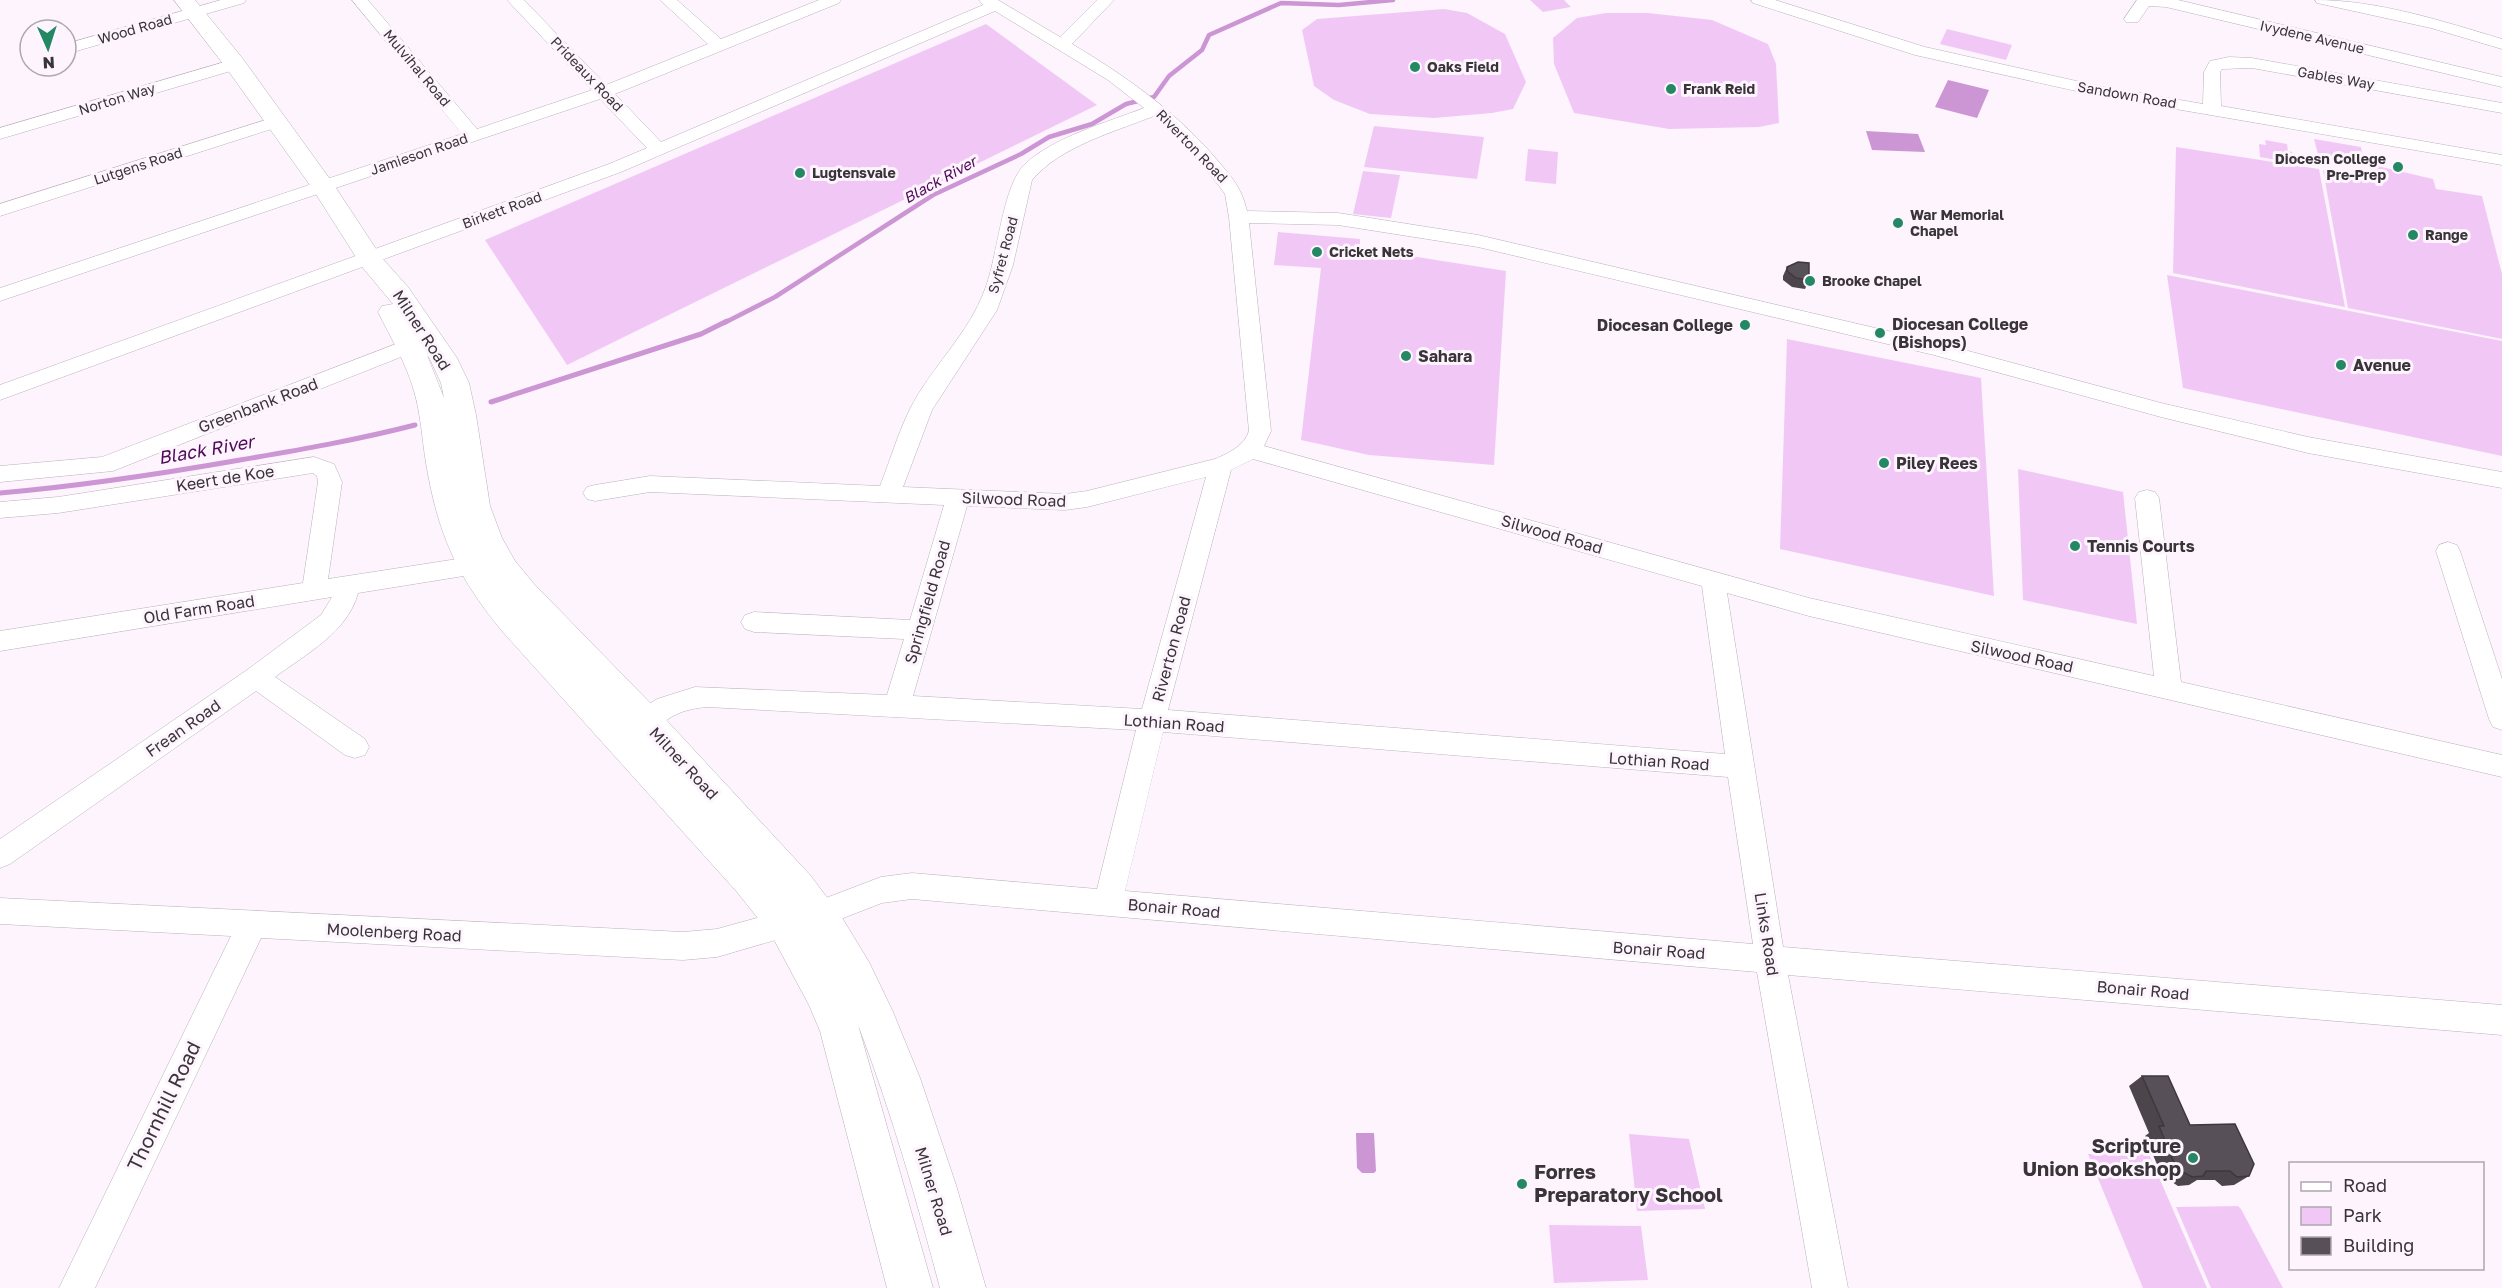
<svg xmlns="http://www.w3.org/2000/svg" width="2502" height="1288" viewBox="0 0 2502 1288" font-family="'Golos Text',sans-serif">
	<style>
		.green { fill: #f1c8f5 }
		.water { fill: #cc95d3 }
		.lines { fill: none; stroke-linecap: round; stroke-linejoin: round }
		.stream-far1 { stroke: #cc95d3; stroke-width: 4.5 }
		.stream { stroke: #cc95d3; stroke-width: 5 }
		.minor-casing { stroke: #bab1ba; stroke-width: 1 }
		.major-casing { stroke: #bab1ba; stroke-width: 1 }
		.minor { fill: #fff; fill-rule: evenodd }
		.major { fill: #fff; fill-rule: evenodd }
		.wall { fill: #4c454c }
		.building { fill: #585058; stroke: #3e383e; stroke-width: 1.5 }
		.poi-dot { fill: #238863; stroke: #fdf4fe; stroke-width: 2 }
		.labels { text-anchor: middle; stroke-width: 6; stroke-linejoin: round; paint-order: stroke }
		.far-street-label { font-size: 14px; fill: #383438; stroke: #fdf4fe }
		.far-poi-label { font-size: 14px; font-weight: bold; fill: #383438; stroke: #fdf4fe; text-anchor: start }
		.far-water-label { font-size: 15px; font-style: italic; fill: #4e0957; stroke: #fdf4fe }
		.poi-label { font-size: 16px; font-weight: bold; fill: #383438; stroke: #fdf4fe; text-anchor: start }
		.street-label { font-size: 16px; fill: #383438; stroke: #fdf4fe }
		.water-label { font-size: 18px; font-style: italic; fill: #4e0957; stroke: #fdf4fe }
		.near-street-label { font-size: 20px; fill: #383438; stroke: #fdf4fe }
		.near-poi-label { font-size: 20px; font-weight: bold; fill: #383438; stroke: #fdf4fe; text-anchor: end }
	</style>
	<rect width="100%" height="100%" fill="#fdf4fe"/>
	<!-- green -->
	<g class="green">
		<path d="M1530,0h34l7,7 -28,5z"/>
		<path d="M1444,9l23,4 38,21 21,48 -13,27 -21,4 -58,5 -64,-4 -36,-14 -20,-14 -12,-56 15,-11z"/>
		<path d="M1606,13h42l64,7 56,24 8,20 3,59 -20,4 -90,2 -95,-16 -20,-49 -1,-26 24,-20z"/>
		<path d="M986,24l111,81 -530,260 -82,-125z"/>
		<path d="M1947,29l65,16 -6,15 -66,-16z"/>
		<path d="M1374,126l110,11 -7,42 -113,-12z"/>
		<path d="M2314,139l47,8 2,11 -7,-1 2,8 -39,-7z"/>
		<path d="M2265,140l22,4 1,7 4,1 2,11 -34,-6 -1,-13 7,1z"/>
		<path d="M2176,147l143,22 26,138 -172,-34z"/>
		<path d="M1528,149l30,3 -2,32 -31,-3z"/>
		<path d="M2373,165l60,14 3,10 46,7 20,78v65l-154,-31 -25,-138 54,9z"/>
		<path d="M1363,171l37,4 -9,43 -38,-4z"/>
		<path d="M1278,232l82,7v9l146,23 -12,194 -125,-10 -68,-15 20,-172 -47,-3z"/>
		<path d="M2167,275l335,66v115l-319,-68z"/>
		<path d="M1787,339l194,39 13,218 -214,-47z"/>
		<path d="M2018,469l105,23 14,132 -114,-24z"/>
		<path d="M1629,1134l60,5 16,70 -68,2z"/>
		<path d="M2148,1152l59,136h-64l-55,-134z"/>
		<path d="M2238,1206l3,3 42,79h-72l-35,-81z"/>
		<path d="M1549,1225l92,1 7,54 -94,3z"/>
	</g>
	<!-- water -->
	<g class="water">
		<path d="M1948,80l41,10 -12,28 -42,-11z"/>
		<path d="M1866,131l52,3 7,18 -53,-2z"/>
		<path d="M1356,1133h18l2,38 -2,2h-12l-5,-5z"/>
	</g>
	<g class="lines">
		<!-- stream-far1 -->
		<path class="stream-far1" d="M724,323l51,-26 158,-102 88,-41 28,-17 43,-13 34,-20 28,-7 15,-21 33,-26 7,-15 72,-32 58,2 54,-5"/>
		<!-- stream -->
		<g class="stream">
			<path d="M491,402l210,-68 26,-13"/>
			<path d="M0,493c81,-7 160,-19 240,-33 59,-10 117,-20 175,-35"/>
		</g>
		<!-- minor casing -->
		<g class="minor-casing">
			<g id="minor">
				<path d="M221,0h25l-2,3 -178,51v-10z"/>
				<path d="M352,0h16l109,129 115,-39 -85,-90h17l82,85 102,-41 -48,-44h17l44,39 98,-39h22l-2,3 -224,91 46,48 322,-137 -4,-5h19l62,37 37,-37h17l-42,44c52,31 99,64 140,110 17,20 29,31 35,57l91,2 140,22 457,107 226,61 147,34 194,35v16l-194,-35 -147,-36 -227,-62 -456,-108 -140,-22 -89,-2 22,208 -7,15 545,152 345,78 -19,-178 4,-6 8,-2 8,2 4,6 22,184 321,73v22l-693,-161 -82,-23 56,354 719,58v30l-714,-60 60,313h-36l-55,-316 -845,-73 -30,4 -62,24 -103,30 -34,3 -422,-22 -166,350h-36l172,-352 -231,-12v-26l683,34 34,-3 101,-28 63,-24 31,-4 185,16 39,-159 -429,-23c-11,1 -22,3 -32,8 -18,9 -34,30 -54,23l-4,-8 4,-8 36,-23 38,-12 192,8 17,-56 -150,-7 -9,-3 -4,-7 4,-7 9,-3 156,8 34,-115 -294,-13 -55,9 -8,-2 -4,-6 4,-6 8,-2 55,-9 230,10c10,-25 18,-53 30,-77 21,-42 59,-75 75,-120 13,-33 17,-103 40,-125 29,-27 83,-42 119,-56l-36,-28 -113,-69 -374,161 -621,228v-15l609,-221 38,-16 -47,-49 -600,202v-13l462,-154zM1154,116l28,26 38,45 5,7 4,23 20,214c-5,15 -20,22 -34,28l-128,32 -22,3 -162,-7 29,-77 65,-100 16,-45 19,-85c29,-34 82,-48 122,-64zM1253,459l449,127 23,168 -557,-44 63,-240zM1206,477l-64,232 -229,-13 54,-190 98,4 22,-3zM1163,732l565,45 25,167 -628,-53z"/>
				<path d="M1751,0h24l150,47 169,38 109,19 1,-32 6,-11 19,-4 23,1 250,45v10l-250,-45 -30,1 -2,3 1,34 281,49v10l-408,-70 -179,-40 -162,-52z"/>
				<path d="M2137,0h41l324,77v10l-336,-80 -17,-1 -11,16h-12l-2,-3z"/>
				<path d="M2315,0c63,0 127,21 187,39v10l-71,-21 -114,-25z"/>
				<path d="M235,59l8,5 -2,4 -241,71v-11z"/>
				<path d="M275,117l6,1 3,4 -3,4 -281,90v-12z"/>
				<path d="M409,339l7,2 4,5 -4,5 -303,120 -113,11v-16l102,-9z"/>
				<path d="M314,457l20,7 8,18 -14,97 142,-22 9,3 3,6 -3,6 -9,3 -112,18c-10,39 -52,61 -83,84l90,62 4,8 -4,8 -10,3 -10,-3 -89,-64 -246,173 -10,4v-29l247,-169 74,-55 11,-18 -332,54v-20l303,-48 15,-101 -1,-6 -4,-3 -255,40 -58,5v-16l58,-5z"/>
				<path d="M2448,542l9,3 3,6 42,128v51l-9,-3 -4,-8 -53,-168 3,-6z"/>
			</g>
		</g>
		<!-- major casing -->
		<g class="major-casing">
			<path id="major" d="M174,0h21l48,59 89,123 50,76 26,29 49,71 12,25 7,32 14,91 12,32 13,23 19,23 123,126 153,165 31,41 28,46 24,50 27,66 36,107 30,103h-46c-23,-87 -48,-174 -80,-258l-2,-5 75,263h-46l-67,-257 -11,-26 -37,-69 -35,-44 -235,-261c-46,-56 -64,-97 -76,-168 -4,-24 -5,-48 -12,-72 -8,-28 -23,-53 -36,-79l4,-6 11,-2 -30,-36 -51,-80 -85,-119zM427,355l3,4 11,24 3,15z"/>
		</g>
		<!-- minor -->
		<use href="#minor" class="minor"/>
		<!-- major -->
		<use href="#major" class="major"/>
	</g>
	<!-- wall -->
	<g class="wall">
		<path d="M1787,267l22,13 -4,9 -13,-2 -9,-7v-4z"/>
		<path d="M2142,1076l48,49 59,51 -15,9 -12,1 -7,-6h-18l-8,5 -11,1 -9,-6 -5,1 -19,-45 4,-3 -20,-47z"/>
	</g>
	<!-- building -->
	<g class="building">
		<path d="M1798,262l11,1v17l-13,-2 -9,-7v-4z"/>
		<path d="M2142,1076h26l22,49 45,-1 19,40 -5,12 -12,1 -7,-6h-24l-3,5 -11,1 -9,-5h-5l-19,-46h5z"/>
	</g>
	<!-- markers -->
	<g class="poi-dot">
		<circle cx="1415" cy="67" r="6"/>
		<circle cx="1671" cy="89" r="6"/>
		<circle cx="2398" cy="167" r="6"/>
		<circle cx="800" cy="173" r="6"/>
		<circle cx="1898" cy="223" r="6"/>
		<circle cx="2413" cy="235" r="6"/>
		<circle cx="1317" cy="252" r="6"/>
		<circle cx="1810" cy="281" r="6"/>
		<circle cx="1745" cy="325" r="6"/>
		<circle cx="1880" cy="333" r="6"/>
		<circle cx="1406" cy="356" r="6"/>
		<circle cx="2341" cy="365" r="6"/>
		<circle cx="1884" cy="463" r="6"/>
		<circle cx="2075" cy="546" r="6"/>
		<circle cx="2193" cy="1158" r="6"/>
		<circle cx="1522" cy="1184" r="6"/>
	</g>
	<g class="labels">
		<!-- far-street labels -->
		<g class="far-street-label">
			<text transform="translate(135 29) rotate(-16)" y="5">Wood Road</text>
			<text transform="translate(2312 37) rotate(13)" y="5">Ivydene Avenue</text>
			<text transform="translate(417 68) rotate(50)" y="5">Mulvihal Road</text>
			<text transform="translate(587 74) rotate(46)" y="5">Prideaux Road</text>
			<text transform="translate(2336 78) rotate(10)" y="5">Gables Way</text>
			<text transform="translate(2127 95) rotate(10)" y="5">Sandown Road</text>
			<text transform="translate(117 99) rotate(-17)" y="5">Norton Way</text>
			<text transform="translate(1192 146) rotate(46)" y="5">Riverton Road</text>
			<text transform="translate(419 154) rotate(-19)" y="5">Jamieson Road</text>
			<text transform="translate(138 166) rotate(-18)" y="5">Lutgens Road</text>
			<text transform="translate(502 210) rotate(-20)" y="5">Birkett Road</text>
			<text transform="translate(1003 255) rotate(-75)" y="5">Syfret Road</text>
		</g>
		<!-- far-poi labels -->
		<g class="far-poi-label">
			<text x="1427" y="72">Oaks Field</text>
			<text x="1683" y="94">Frank Reid</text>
			<text x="2386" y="164" text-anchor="end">Diocesn College<tspan x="2386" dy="16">Pre-Prep</tspan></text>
			<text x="812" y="178">Lugtensvale</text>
			<text x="1910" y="220">War Memorial<tspan x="1910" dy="16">Chapel</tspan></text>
			<text x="2425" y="240">Range</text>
			<text x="1329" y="257">Cricket Nets</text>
			<text x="1822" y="286">Brooke Chapel</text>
		</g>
		<!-- far-water labels -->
		<g class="far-water-label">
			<text transform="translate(940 180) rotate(-29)" y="5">Black River</text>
		</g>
		<!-- poi labels -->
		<g class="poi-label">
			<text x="1892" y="330">Diocesan College<tspan x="1892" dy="18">(Bishops)</tspan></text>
			<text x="1733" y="331" text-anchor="end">Diocesan College</text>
			<text x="1418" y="362">Sahara</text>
			<text x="2353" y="371">Avenue</text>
			<text x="1896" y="469">Piley Rees</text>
			<text x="2087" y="552">Tennis Courts</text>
		</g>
		<!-- street labels -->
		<g class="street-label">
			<text transform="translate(422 330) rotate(57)" y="6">Milner Road</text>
			<text transform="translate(258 405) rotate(-21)" y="6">Greenbank Road</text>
			<text transform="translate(225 478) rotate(-9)" y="6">Keert de Koe</text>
			<text transform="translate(1014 499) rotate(2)" y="6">Silwood Road</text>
			<text transform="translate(1552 534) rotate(16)" y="6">Silwood Road</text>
			<text transform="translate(927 602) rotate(-74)" y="6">Springfield Road</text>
			<text transform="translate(199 609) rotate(-9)" y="6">Old Farm Road</text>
			<text transform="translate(1171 649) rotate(-75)" y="6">Riverton Road</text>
			<text transform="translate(2022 656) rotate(12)" y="6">Silwood Road</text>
			<text transform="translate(1174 723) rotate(4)" y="6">Lothian Road</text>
			<text transform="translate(183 728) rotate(-35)" y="6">Frean Road</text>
			<text transform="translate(1659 761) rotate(4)" y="6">Lothian Road</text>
			<text transform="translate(684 763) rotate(47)" y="6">Milner Road</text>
			<text transform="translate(1174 908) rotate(5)" y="6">Bonair Road</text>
			<text transform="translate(394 932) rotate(3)" y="6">Moolenberg Road</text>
			<text transform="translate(1767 934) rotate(81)" y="6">Links Road</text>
			<text transform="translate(1659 950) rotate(4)" y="6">Bonair Road</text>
			<text transform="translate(2143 990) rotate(5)" y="6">Bonair Road</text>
			<text transform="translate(934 1191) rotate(73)" y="6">Milner Road</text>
		</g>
		<!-- water labels -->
		<g class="water-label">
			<text transform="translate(206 450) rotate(-10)" y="6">Black River</text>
		</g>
		<!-- near-street labels -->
		<g class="near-street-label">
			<text transform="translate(164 1106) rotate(-64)" y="7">Thornhill Road</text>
		</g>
		<!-- near-poi labels -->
		<g class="near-poi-label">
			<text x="2181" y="1153">Scripture<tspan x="2181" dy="23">Union Bookshop</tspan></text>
			<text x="1534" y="1179" text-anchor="start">Forres<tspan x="1534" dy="23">Preparatory School</tspan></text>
		</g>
	</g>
	<!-- legend -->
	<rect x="2289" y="1162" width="195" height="108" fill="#fdf4fe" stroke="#aea7af" stroke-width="1.5"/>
	<rect x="2301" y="1182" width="30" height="9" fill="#ffffff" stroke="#aea7af" stroke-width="1.5"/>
	<text x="2343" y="1192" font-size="18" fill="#383438">Road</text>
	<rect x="2301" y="1207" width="30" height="18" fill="#f1c8f5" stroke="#aea7af" stroke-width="1.5"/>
	<text x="2343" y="1222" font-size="18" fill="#383438">Park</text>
	<rect x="2301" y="1237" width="30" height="18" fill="#585058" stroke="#aea7af" stroke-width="1.5"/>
	<text x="2343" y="1252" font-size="18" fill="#383438">Building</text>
	<!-- north arrow -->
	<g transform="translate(48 48) rotate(177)"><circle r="28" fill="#fdf4fe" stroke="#aea7af" stroke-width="1.5"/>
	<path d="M0-4.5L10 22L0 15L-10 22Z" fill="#238863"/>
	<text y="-9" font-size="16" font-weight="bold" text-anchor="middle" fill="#383438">N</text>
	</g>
</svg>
